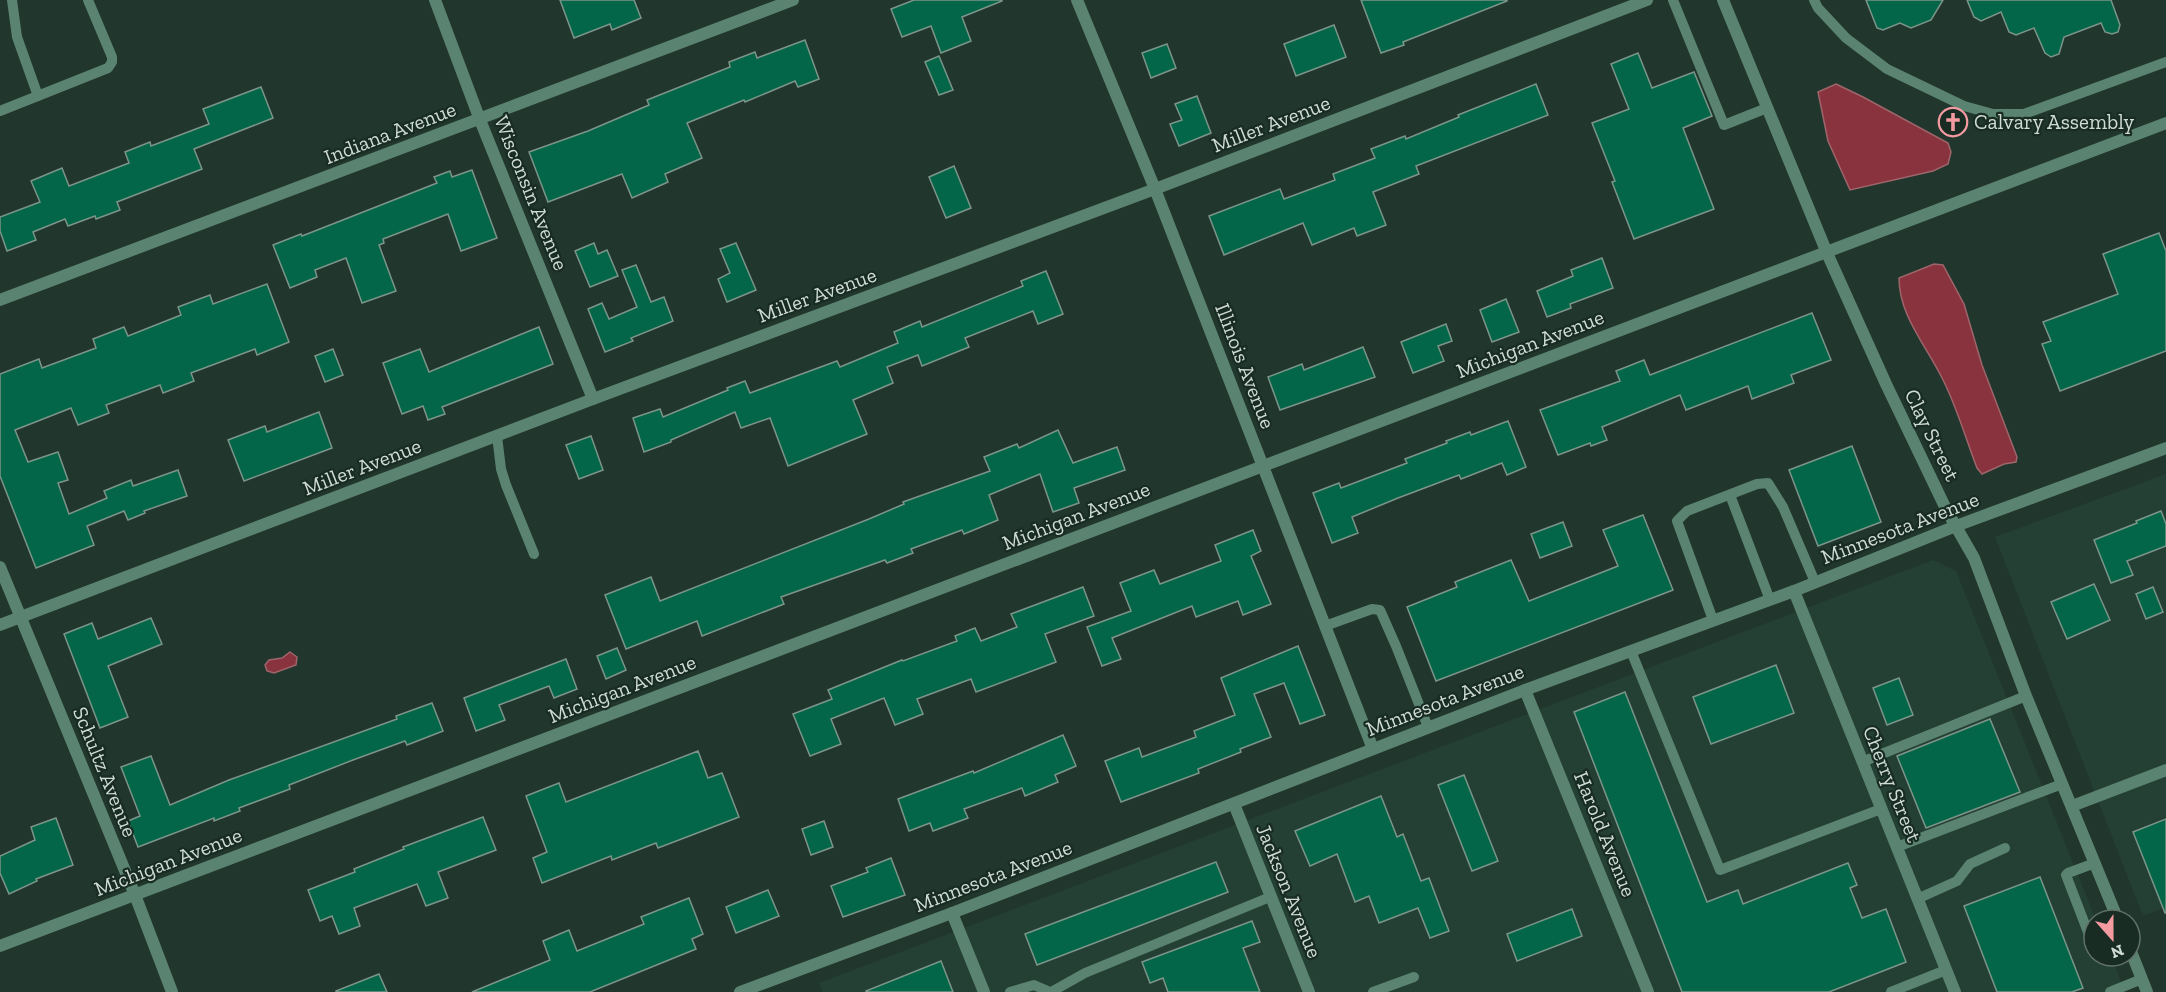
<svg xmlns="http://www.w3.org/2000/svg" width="2166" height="992" viewBox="0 0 2166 992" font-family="'Zilla Slab',serif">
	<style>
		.built { fill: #244034 }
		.water { fill: #89333e; stroke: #9e656b; stroke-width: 1.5 }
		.building { fill: #036649; stroke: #7d9589; stroke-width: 1.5 }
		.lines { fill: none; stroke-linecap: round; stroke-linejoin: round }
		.service { stroke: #5b8371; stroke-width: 10 }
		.minor { stroke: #5b8371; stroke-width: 12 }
		.tertiary { stroke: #5b8371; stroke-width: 12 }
		.labels { text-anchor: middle; stroke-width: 4.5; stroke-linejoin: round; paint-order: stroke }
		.poi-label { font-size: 21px; fill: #cfdbd5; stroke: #182c23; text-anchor: start }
		.street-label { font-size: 21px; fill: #cfdbd5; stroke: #182c23 }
	</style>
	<rect width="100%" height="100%" fill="#21362d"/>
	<!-- built -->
	<g class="built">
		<path d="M2166,474v433l-23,9 -148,-379z"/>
		<path d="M1933,560l23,11 140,349h-2v36h17l14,36h-1302l-4,-9z"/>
	</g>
	<!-- water -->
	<g class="water">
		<path d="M1836,84l27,13 85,46 3,9 -3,12 -15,7 -83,19 -22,-49 -10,-49z"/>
		<path d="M1934,264l9,1 21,39 18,61 35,92 -1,5 -12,2 -22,10 -5,-6c-12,-31 -21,-64 -36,-92 -16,-32 -42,-61 -42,-98z"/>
		<path d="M290,652l7,5 -1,8 -22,8 -7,-2 -2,-6 4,-5 13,-2z"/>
	</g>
	<!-- building -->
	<g class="building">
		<path d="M560,0h74l7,18 -29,12 -2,-6 -36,14z"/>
		<path d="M914,0h88v1l-40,16 9,24 -30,12 -10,-27 -29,11 -11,-28z"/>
		<path d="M1361,0h146v1l-104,41 1,3 -23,8z"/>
		<path d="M1866,0h77l-12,20 -20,8 -11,-5 -17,7 -6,-2z"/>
		<path d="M1967,0h144l9,25 -2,7 -6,2 -7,-2 -4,-9 -37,14 -5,17 -8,3 -6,-4 -11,-25 -18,7 -7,-3 -8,-20 -20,9 -7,-4z"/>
		<path d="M1334,25l12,32 -50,19 -12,-32z"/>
		<path d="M805,40l14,39 -21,8 -3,-6 -50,21 -1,-2 -57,23 15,35 -37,16 3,8 -36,16 -10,-24 -74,28 -19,-50 59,-21 61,-26 -2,-5 83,-33 -1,-5 26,-10 2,6z"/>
		<path d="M1167,44l9,24 -25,10 -9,-25z"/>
		<path d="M1638,53l14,35 42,-16 18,44 -29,12 31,81 -80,30 -22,-57 3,-1 -23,-58 37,-14 -18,-45z"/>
		<path d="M939,56l14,34 -14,5 -14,-33z"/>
		<path d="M1536,84l12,31 -132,51 3,8 -46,18 13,33 -29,11 -3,-8 -42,17 -9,-22 -79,32 -15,-39 71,-27 4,10 51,-19 -2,-6 42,-16 -4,-9 34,-13 1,3 53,-22 -1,-2z"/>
		<path d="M261,87l12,31 -79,31 8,20 -85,33 3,8 -24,9 -1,-3 -27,10 -3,-7 -32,13 3,8 -29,11 -7,-20v-14l40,-15 -9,-21 31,-13 7,18 60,-23 -4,-11 25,-10 1,4 58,-22 -6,-15z"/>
		<path d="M1197,96l14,37 -32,13 -9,-22 12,-4 -7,-16z"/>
		<path d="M954,166l17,42 -25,10 -17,-41z"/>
		<path d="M472,170l25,68 -36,13 -13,-37 -65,25 1,4 -5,2 17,46 -34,12 -16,-45 -31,12 2,7 -27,11 -17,-43 28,-11 1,2 135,-53 -3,-6 16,-6 2,6z"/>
		<path d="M2159,233l7,18v100l-106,40 -18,-47 9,-3 -8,-19 75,-28 -15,-40z"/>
		<path d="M594,243l4,11 9,-4 11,26 -28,11 -15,-36z"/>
		<path d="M736,243l20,47 -29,12 -9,-23 12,-6 -10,-24z"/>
		<path d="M1602,258l11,30 -43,16 1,4 -24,9 -10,-26 36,-15 -2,-6z"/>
		<path d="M636,265l15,37 13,-5 9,24 -42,17 2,3 -28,11 -17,-43 14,-6 7,16 28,-12 -15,-37z"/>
		<path d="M1046,271l17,43 -25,10 -5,-13 -68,27 4,9 -47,19 -4,-11 -31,12 6,16 -40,17 14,34 -79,32 -18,-48 -29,10 -6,-16 -64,28v2l-27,10 -11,-34 27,-9 3,8 65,-27 -1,-2 18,-7 5,12 87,-32 3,6 58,-24 -4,-11 26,-11 2,6 101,-41 -2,-5z"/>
		<path d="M267,284l22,58 -32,13 -2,-6 -64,24 3,8 -31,12 -3,-8 -54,20 3,8 -31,12 -7,-17 -56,22 13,32 30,-10 10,28 -10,3 11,31 38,-16 -3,-7 27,-11 2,6 45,-16 9,26 -43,15 1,2 -17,7 -4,-9 -37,15 7,19 -58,23 -36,-92v-102l39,-15 3,9 54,-20 -3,-9 31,-12 4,9 53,-21 -3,-8 32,-12 3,9z"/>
		<path d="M1506,299l13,33 -27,10 -12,-32z"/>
		<path d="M1812,313l19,47 -40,15 3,8 -42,16 -4,-13 -62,24 -6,-15 -78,32 5,13 -16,6 -1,-3 -32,12 -18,-45 80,-29 -4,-10 28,-11 6,15z"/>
		<path d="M1446,324l6,17 -14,5 6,15 -31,12 -12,-31z"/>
		<path d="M539,327l14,37 -111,43 3,7 -17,6 -5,-14 -21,8 -19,-51 37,-14 9,23z"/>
		<path d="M1363,347l12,30 -95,33 -12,-33 34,-13 2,6z"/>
		<path d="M333,349l10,26 -18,7 -10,-26z"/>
		<path d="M319,412l13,36 -88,33 -16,-41 37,-14 2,6z"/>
		<path d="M1508,421l18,46 -19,8 -5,-12 -41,16 -2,-4 -61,23 -46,19 6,16 -26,10 -19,-50 26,-10 2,5 66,-25 -2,-4 42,-16 -1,-2 24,-9 1,3z"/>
		<path d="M1058,430l15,33 44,-16 8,23 -51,18 5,15 -26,9 -13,-38 -51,21 9,25 -34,14 -2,-4 -51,19 2,4 -26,10 -2,-3 -104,37 3,7 -82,32 -5,-15 -71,28 -21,-54 46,-18 9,24 209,-82 35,-15 -1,-2 87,-31 -6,-14 33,-13 2,4z"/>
		<path d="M591,436l12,34 -24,9 -13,-34z"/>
		<path d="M1852,446l29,76 -63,24 -29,-76z"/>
		<path d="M2161,511l5,13v22l-39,15 6,14 -22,8 -17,-43 43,-17 -1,-2z"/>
		<path d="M1643,515l30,75 -237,91 -29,-74 50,-20 -2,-5 56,-22 18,41 89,-35 -15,-36z"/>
		<path d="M1563,522l9,24 -32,12 -9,-24z"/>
		<path d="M1253,530l8,21 -10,5 20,48 -28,11 -5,-14 -42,16 -4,-11 -80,32 9,21 -19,7 -15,-39 44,-16 -11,-28 34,-13 6,14 61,-23 -6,-16z"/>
		<path d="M2094,584l16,36 -43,19 -16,-37z"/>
		<path d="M1083,587l11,29 -49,18 11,28 -80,30 -5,-13 -54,20 6,15 -28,11 -11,-27 -53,21 10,25 -31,12 -17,-42 39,-15 -4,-9 74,-30 1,1 54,-20 -2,-5 20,-8 6,13 36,-14 -6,-13z"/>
		<path d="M2153,587l10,25 -17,7 -10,-25z"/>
		<path d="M151,618l11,26 -54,22 20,51 -28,11 -36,-94 28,-11 6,16z"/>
		<path d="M1298,646l27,69 -25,9 -16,-41 -30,11 17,43 -31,12 1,3 -43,17 1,4 -78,29 -16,-41 34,-13 3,9 54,-20 -2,-6 41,-16 -14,-37z"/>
		<path d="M617,648l9,22 -20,9 -9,-23z"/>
		<path d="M566,659l11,30 -23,9 -5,-12 -50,19 6,15 -29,11 -12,-33z"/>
		<path d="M1776,665l18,48 -83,31 -18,-47z"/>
		<path d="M1899,678l14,37 -26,10 -14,-37z"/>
		<path d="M1625,692l82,210 31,-12 5,14 105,-41 9,22 -7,3 12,30 24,-9 20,53 -77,30h-147l-108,-280z"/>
		<path d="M432,703l11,28 -36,14 -2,-4 -52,19 -64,25 1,4 -51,19 1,3 -26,10v-3l-76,29 -10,-26 12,-5 -19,-49 30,-11 19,49 59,-25 168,-61 -1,-3z"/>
		<path d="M1990,719l30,73 -94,36 -29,-72z"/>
		<path d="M1063,735l13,31 -21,9 3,7 -33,14 -3,-8 -58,21 4,9 -35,13 -3,-8 -21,8 -11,-32 75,-28 1,2z"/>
		<path d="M698,751l10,27 14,-5 17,44 -81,31 -2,-5 -44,17 -1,-4 -69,27 -9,-25 14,-6 -21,-56 33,-13 7,19z"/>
		<path d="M1464,775l34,86 -26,10 -34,-86z"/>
		<path d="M1381,796l16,41 6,-3 18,47 8,-3 20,53 -19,7 -12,-30 -39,15 -10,-27 -14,6 -18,-48 -27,12 -15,-35z"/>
		<path d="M483,817l13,33 -58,22 10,26 -22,8 -9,-22 -63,24 6,18 -21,8 -7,-18 -12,5 -12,-31 47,-18 -1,-3 50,-20 -1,-2z"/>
		<path d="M56,818l17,47 -37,14 1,2 -28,13 -9,-21v-17l35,-16 -4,-13z"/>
		<path d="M2166,819v94h-1l-32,-81z"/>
		<path d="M824,821l9,26 -22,8 -9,-26z"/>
		<path d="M891,858l14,37 -62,22 -12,-31 37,-14 -2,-4z"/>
		<path d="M1216,862l12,30 -191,73 -12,-31z"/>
		<path d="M2040,877l43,111 -11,4h-75l-33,-86z"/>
		<path d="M768,890l11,26 -43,17 -10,-26z"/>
		<path d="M689,898l14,36 -11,5 4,10 -106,43h-118l78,-32 -7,-19 26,-11 8,21 67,-27 -3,-7z"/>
		<path d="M1572,909l10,27 -65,25 -10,-27z"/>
		<path d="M1252,921l8,21 -17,6 17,44h-92l-5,-14 -13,5 -8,-21z"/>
		<path d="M941,961l12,31h-87v-1z"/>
		<path d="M379,974l8,18h-51v-1z"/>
	</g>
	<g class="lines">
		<!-- service -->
		<g class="service">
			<path d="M12,0l5,37 21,59"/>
			<path d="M1673,0l51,125 43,-17"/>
			<path d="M1814,0l4,8 28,30 41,31 77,37 29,8h31l142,-52"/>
			<path d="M0,111l108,-43 4,-6v-5l-24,-57"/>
			<path d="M497,436l4,33 5,16 28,69"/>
			<path d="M1730,495l40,105"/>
			<path d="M1713,620l-36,-99 10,-10 70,-27 11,-1 15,24 32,75"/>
			<path d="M1325,626l47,-17 8,1 16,36 32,81"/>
			<path d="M1631,651l89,219 161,-61"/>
			<path d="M1862,762l164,-66"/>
			<path d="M1897,847l165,-63"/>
			<path d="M1917,899l40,-18 13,-17 35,-16"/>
			<path d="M2094,943l-3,-3 -25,-65 2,-2 27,-10"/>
			<path d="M1010,992l24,-7 16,7"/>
			<path d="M1051,992l34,-19 185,-76"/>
			<path d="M1373,992l41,-15"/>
			<path d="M1891,992l55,-22"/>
			<path d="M2110,992l32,-13"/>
		</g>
		<!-- minor -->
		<g class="minor">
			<path d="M435,0l45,120 113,279"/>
			<path d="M1077,0l78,189 218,560"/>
			<path d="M0,300l793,-300"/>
			<path d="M0,567l135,328 37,97"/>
			<path d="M1794,591l161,401"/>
			<path d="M0,625l593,-226 562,-210 492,-189"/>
			<path d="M1525,690l123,302"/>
			<path d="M1234,804l75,188"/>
			<path d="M2072,806l94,-36"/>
			<path d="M952,913l32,79"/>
			<path d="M0,946l2166,-823"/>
		</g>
		<!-- tertiary -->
		<g class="tertiary">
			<path d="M1723,0l104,253 59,131 61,127 27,47 52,138 92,224"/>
			<path d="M2130,949l17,43"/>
			<path d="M740,992l212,-79 573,-223 269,-99 162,-65 210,-78"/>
		</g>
	</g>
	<!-- icons -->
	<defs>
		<g id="church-ring" transform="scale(1.5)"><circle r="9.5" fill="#182c23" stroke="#f49aa1" stroke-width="1.5"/><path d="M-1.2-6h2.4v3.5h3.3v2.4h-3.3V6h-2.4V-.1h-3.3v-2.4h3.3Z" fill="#f49aa1"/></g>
	</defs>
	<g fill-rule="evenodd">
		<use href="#church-ring" x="1953" y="122"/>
	</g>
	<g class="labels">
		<!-- poi labels -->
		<g class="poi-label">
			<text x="1974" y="129">Calvary Assembly</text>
		</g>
		<!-- street labels -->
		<g class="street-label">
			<text transform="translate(1271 124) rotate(-21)" y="7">Miller Avenue</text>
			<text transform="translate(390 133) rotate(-21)" y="7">Indiana Avenue</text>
			<text transform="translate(531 193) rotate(68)" y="7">Wisconsin Avenue</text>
			<text transform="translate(817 295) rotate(-20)" y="7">Miller Avenue</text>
			<text transform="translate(1530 344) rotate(-21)" y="7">Michigan Avenue</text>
			<text transform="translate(1245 366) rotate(69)" y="7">Illinois Avenue</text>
			<text transform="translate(1932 435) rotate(64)" y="7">Clay Street</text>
			<text transform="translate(362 467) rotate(-21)" y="7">Miller Avenue</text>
			<text transform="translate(1076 516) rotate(-21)" y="7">Michigan Avenue</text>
			<text transform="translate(1900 528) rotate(-21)" y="7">Minnesota Avenue</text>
			<text transform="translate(622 689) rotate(-21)" y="7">Michigan Avenue</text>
			<text transform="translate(1445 700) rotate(-21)" y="7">Minnesota Avenue</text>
			<text transform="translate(105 772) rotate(68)" y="7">Schultz Avenue</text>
			<text transform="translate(1892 784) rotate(68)" y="7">Cherry Street</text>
			<text transform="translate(1605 834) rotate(68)" y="7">Harold Avenue</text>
			<text transform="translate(168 862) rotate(-21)" y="7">Michigan Avenue</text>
			<text transform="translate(993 876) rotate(-21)" y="7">Minnesota Avenue</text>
			<text transform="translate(1289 891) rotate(68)" y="7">Jackson Avenue</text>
		</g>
	</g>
	<!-- north arrow -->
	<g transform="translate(2112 938) rotate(159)"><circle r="28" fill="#182c23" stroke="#61726a" stroke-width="1.5"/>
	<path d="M0-4.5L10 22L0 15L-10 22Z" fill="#f49aa1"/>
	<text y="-9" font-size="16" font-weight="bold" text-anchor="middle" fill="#cfdbd5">N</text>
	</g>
</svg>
